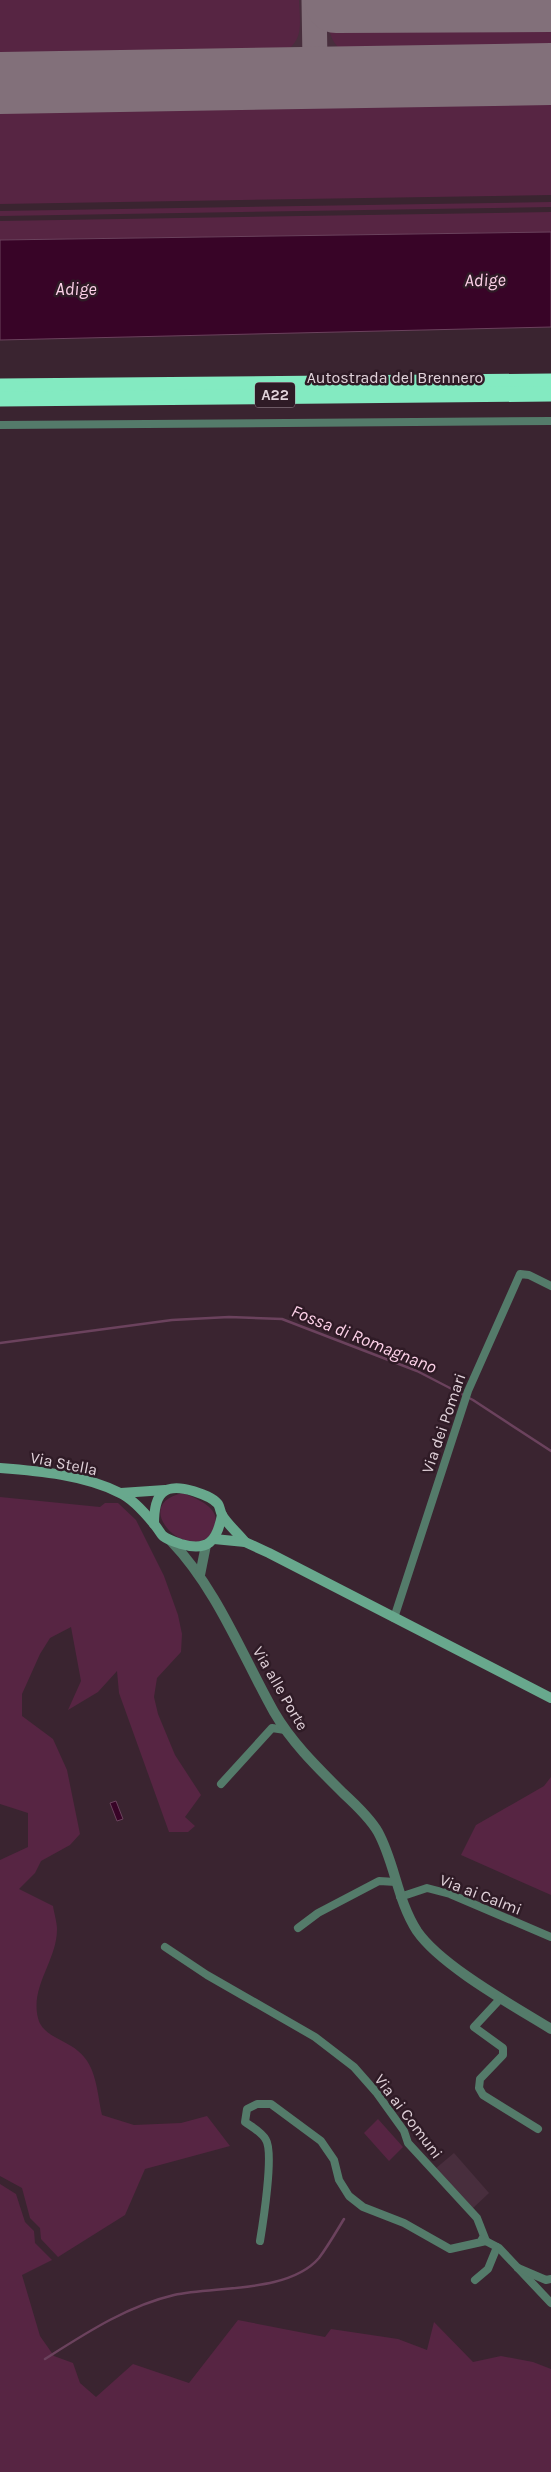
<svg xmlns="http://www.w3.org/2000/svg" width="551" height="2472" viewBox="0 0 551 2472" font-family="Karla,sans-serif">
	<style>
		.built { fill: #482e3d }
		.green { fill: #572543 }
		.water { fill: #380427; stroke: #6b425d }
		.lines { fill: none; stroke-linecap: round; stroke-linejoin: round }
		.stream { stroke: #6b425d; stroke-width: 2.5 }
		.taxiway { stroke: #82707a; stroke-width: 25 }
		.runway { stroke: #82707a; stroke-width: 62 }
		.minor { stroke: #547b6a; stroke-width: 8 }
		.tertiary { stroke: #547b6a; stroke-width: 10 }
		.secondary { stroke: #68a88d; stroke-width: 10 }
		.motorway { stroke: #83eac1; stroke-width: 15 }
		.labels { text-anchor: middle; stroke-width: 5; stroke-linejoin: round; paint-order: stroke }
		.shield { fill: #2f1b26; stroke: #ac9ba4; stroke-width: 1 }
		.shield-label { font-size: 15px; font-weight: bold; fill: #e1d2da }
		.street-label { font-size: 16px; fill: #e1d2da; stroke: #2f1b26 }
		.water-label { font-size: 18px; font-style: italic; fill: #fdd1e8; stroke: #2f1b26 }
	</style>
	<rect width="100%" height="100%" fill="#3a2430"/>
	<!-- built -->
	<g class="built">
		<path d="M0,0h551v193l-551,9z"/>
		<path d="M454,2153l35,40 -17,16 -37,-40z"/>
	</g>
	<!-- green -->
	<g class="green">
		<path d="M0,0h299c1,26 6,43 -22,56l-277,6z"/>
		<path d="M328,0h223v52l-199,3c-26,-8 -24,-32 -24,-55z"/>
		<path d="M551,96v99l-551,9v-99z"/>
		<path d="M551,202v5l-551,9v-5z"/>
		<path d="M551,212v20l-551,8v-19z"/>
		<path d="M183,1493c14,6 40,15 31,35 -3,7 -6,11 -13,13 -27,8 -66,-38 -18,-48z"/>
		<path d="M0,1497l100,10 5,-4h13l18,17 28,56 14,39 4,19 -1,18 -24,26 -3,19 4,17 17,41 26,40 -16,22 10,9 -7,6h-19l-50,-139 -2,-22 -19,21 -30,18 13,-29 -10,-54 -21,11 -10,16 -18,40v22l31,23 14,31 13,64 -10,11 -29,16 -6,12 -16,16 34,17c1,7 4,16 4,23 0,32 -27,57 -19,89 4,18 28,22 40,33 19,15 19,42 24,64l32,10 47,-2 26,-7 23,30 -85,23 -20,46 -67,42 -17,-18 -1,-11 -10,-10 -8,-30 -22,-12v-316l28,-13v-34l-28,-9z"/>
		<path d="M551,1777v118l-90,-40 15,-30 68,-39z"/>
		<path d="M378,2119l25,28 -14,14 -25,-28z"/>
		<path d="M0,2184l16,10 9,28 9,9 1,12 17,17 -30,15 18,61 14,20 19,7 7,20 16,14 37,-33 56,19 49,-63 87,17 6,-8 67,10 29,11 7,-28 39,40 28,-6 32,6 18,7v103h-551z"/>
	</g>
	<!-- water -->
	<g class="water">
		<path d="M551,232v95l-551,13v-100z"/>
		<path d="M116,1801l7,18 -6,2 -7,-18z"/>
	</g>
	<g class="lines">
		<!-- stream -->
		<g class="stream">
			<path d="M0,1343l172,-23 57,-3 53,2 135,52 56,29 78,51"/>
			<path d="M45,2359c41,-26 82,-53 129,-64 42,-9 115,-2 145,-37 9,-12 17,-26 25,-39"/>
		</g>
		<!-- taxiway -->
		<g class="taxiway">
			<path d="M314,0l1,61 8,13 28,3"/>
			<path d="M297,78l11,-5 7,-12"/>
		</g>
		<!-- runway -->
		<g class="runway">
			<path d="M336,2l215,-1"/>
			<path d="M0,83l551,-9"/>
		</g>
		<!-- minor -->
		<g class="minor">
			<path d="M0,425l551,-4"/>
			<path d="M394,1618l74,-227 52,-117 9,1 22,11"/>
			<path d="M221,1784l51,-56 13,2"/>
			<path d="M400,1897l27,-9 23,6 101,43"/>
			<path d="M298,1928l20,-15 61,-32 17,1"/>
			<path d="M165,1947l42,28 108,62 39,30 22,25 28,39 4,12 69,75 9,23 -36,8 -46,-26 -41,-16 -14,-11 -10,-16 -5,-20 -13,-19 -50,-37h-14l-10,5 -2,13c7,5 17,10 21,18 8,13 -3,83 -6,101"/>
			<path d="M501,1998l-27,29 29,21v7l-23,24 -1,9 4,7 55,34"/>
			<path d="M482,2239l17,9 52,55"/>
			<path d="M518,2268l28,12 5,-1"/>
			<path d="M475,2280l13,-11 9,-22"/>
		</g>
		<!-- tertiary -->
		<g class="tertiary">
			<path d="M171,1541c46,48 71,114 103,171 18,31 44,56 69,81 12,11 27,25 35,39 17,31 19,68 39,99 24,35 97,75 134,98"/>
			<path d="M200,1575l6,-30"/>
		</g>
		<!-- secondary -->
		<g class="secondary">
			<path d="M0,1468c39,3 85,7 120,25 13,6 25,20 34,31 3,3 6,9 9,12 5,4 12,6 18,8 27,8 36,-3 41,-29"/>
			<path d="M121,1493l44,-3"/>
			<path d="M154,1524c0,-30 9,-42 39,-33 9,3 19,6 25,13 2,3 2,7 4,11 5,9 16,18 23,27"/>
			<path d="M214,1539l31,3 24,11 282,145"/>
		</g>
		<!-- motorway -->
		<g class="motorway">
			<path d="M0,386l551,-5"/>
			<path d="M0,399l551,-5"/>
		</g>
	</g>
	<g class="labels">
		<!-- shield labels -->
		<rect class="shield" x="255" y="382.5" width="40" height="25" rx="4"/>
		<g class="shield-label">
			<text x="275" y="400">A22</text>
		</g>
		<!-- street labels -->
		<g class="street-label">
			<text x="395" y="383">Autostrada del Brennero</text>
			<text transform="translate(443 1423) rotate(-71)" y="6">Via dei Pomari</text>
			<text transform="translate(64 1463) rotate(11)" y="6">Via Stella</text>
			<text transform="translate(281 1688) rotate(60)" y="6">Via alle Porte</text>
			<text transform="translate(481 1894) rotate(21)" y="6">Via ai Calmi</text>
			<text transform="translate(409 2116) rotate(53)" y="6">Via ai Comuni</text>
		</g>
		<!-- water labels -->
		<g class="water-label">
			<text transform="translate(485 280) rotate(-1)" y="6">Adige</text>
			<text x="76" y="295">Adige</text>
			<text transform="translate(364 1339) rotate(22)" y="6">Fossa di Romagnano</text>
		</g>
	</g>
</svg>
